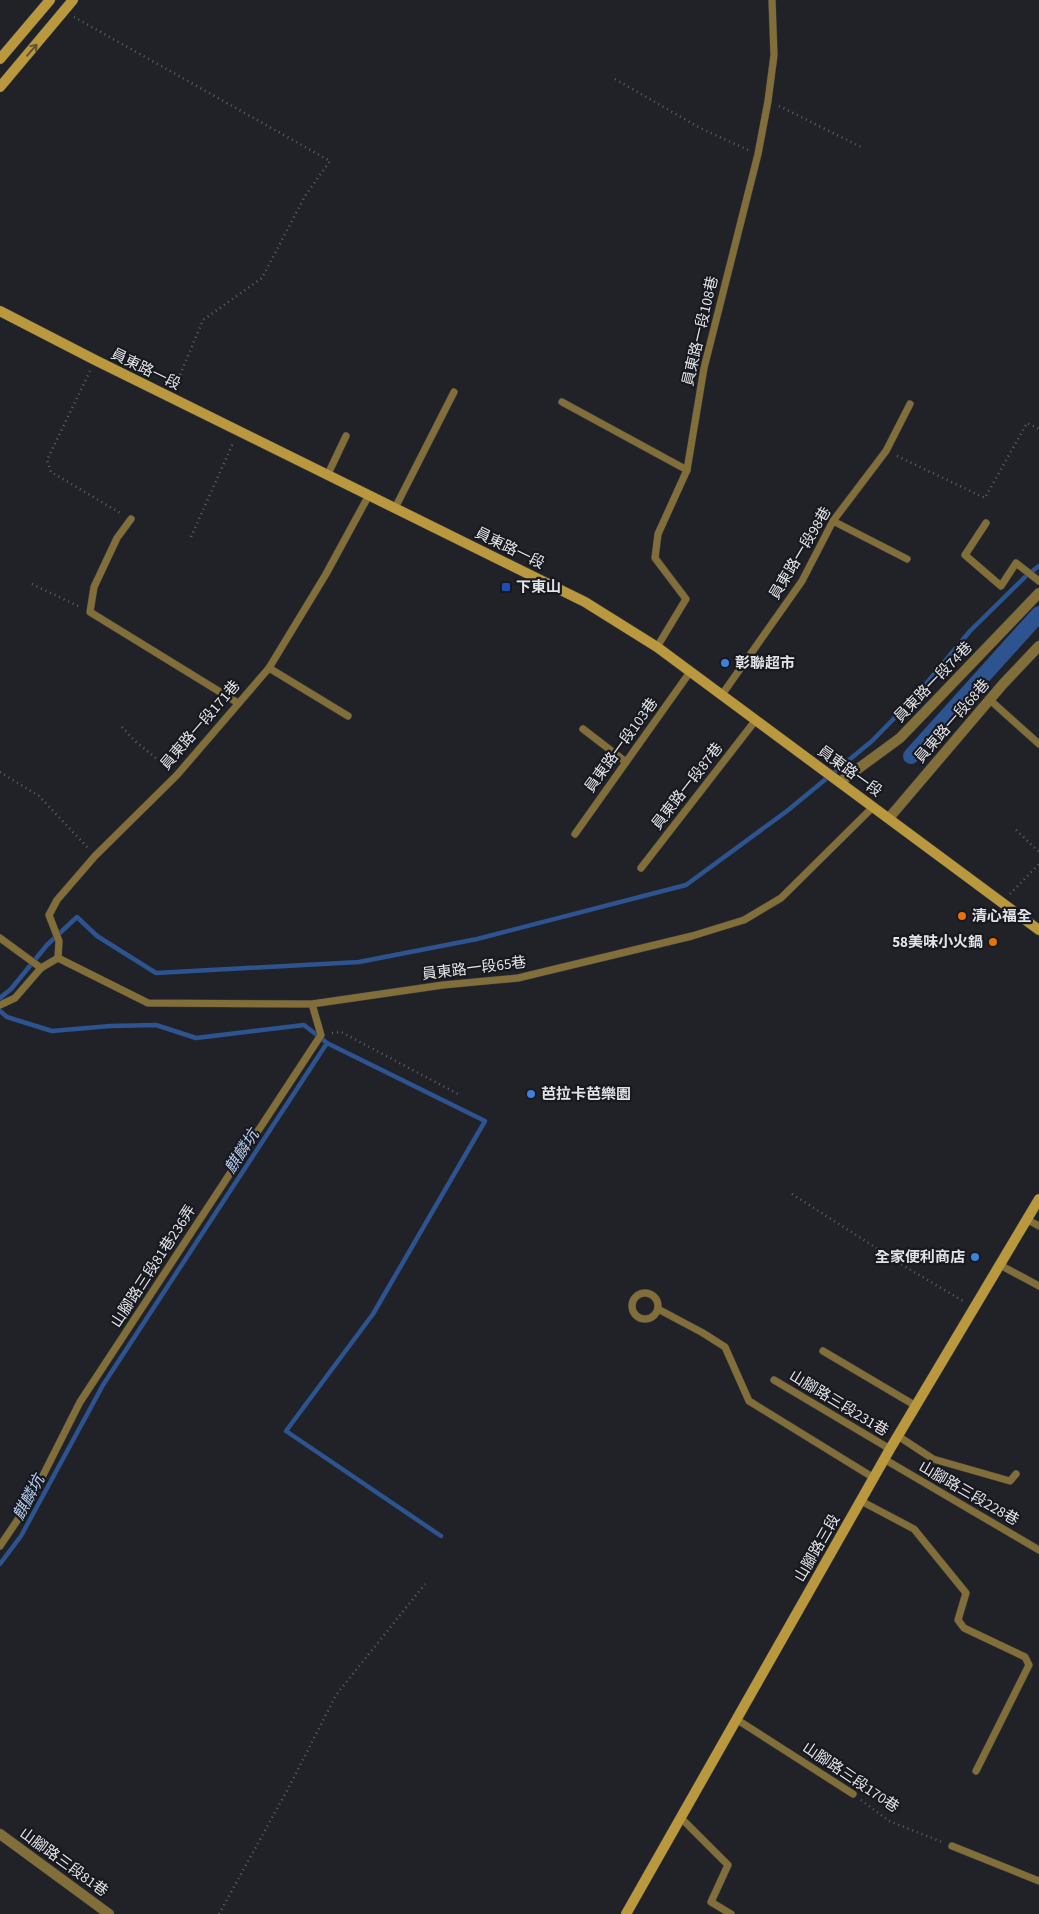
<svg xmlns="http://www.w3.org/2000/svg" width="1039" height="1914" viewBox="0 0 1039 1914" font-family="'Source Sans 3','Noto Sans TC',sans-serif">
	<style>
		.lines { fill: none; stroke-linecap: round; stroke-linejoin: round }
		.stream { stroke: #2d5390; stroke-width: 4.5 }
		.canal { stroke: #2d5390; stroke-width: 16 }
		.lane-casing { stroke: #3b3d43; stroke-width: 8 }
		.street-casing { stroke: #3b3d43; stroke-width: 11 }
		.secondary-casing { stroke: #3b3d43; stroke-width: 11 }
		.path { stroke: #5f6167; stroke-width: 2.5; stroke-dasharray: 1 4; stroke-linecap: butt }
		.lane { stroke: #826e39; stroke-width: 7 }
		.street { stroke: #826e39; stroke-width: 10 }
		.secondary { stroke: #ba983e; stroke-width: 10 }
		.oneway { stroke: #60522d }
		.transit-dot { fill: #1a4fb4; stroke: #17191f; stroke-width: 2 }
		.shop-dot { fill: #3f7fe0; stroke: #17191f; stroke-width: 2 }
		.food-dot { fill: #e8710a; stroke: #17191f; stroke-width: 2 }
		.labels { text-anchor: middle; stroke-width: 4.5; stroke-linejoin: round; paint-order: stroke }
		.street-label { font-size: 15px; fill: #e1e3e7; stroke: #17191f }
		.poi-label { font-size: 15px; font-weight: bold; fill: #e1e3e7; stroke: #17191f; text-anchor: start }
		.water-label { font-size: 16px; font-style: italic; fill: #b5cbef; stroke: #17191f }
	</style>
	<rect width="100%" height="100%" fill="#202228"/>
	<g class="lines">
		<!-- stream -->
		<g class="stream">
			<path d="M0,998l11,-9 36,-44 30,-28 20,19 59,37 203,-11 118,-23 209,-54 101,-74 85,-70 44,-45 54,-65 57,-56 12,-9"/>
			<path d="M0,1011l7,6 45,14 58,-5 46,-1 40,13 108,-13 23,18 -224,342 -82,151 -21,28"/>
			<path d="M327,1043l158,78 -112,193 -87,117 155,105"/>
		</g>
		<!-- canal -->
		<path class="canal" d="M911,756l128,-142"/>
		<!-- lane casing -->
		<g class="lane-casing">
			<g id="lane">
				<path d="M562,402l125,68"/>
				<path d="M328,474l18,-38"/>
				<path d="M395,508l59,-116"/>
				<path d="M131,519l-14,19 -23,49 -4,25 148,91"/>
				<path d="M833,521l74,38"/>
				<path d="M986,523l-21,32 36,31 15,-23 23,18"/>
				<path d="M657,647l29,-48 -31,-41 3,-24 29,-64 17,-102 54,-214 10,-53 6,-46 -2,-55"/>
				<path d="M269,668l79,48"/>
				<path d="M721,696l81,-115 31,-60 53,-70 24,-47"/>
				<path d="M990,700l49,44"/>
				<path d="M583,729l43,33"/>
				<path d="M575,834l115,-162"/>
				<path d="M641,868l114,-147"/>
				<path d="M0,938l41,30"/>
				<path d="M58,958l1,-17 -10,-26 8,-15 38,-44 82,-81 92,-107 57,-94 43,-79"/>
				<path d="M0,1005l15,-7 26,-30 17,-10 90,45 164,1 131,-19 75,-7 174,-42 52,-16 37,-22 92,-91"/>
				<path d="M1026,1219l13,7"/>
				<path d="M1000,1265l39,21"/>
				<circle cx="645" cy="1306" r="13"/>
				<path d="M658,1309l45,24 22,14 24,54 125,77"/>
				<path d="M823,1351l93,55"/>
				<path d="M774,1380l116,69"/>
				<path d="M898,1436l35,23 77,22 6,-7"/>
				<path d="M884,1459l155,91"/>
				<path d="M861,1501l53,28 52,64 -8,27 6,8 61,29 4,8 -53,106"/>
				<path d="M0,1546l29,-43 51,-101 241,-367 -9,-31"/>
				<path d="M736,1719l117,75"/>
				<path d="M680,1817l48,48 -17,37 20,12"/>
				<path d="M952,1846l87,35"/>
			</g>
		</g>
		<!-- street casing -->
		<g class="street-casing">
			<g id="street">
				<path d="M840,782l60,-44 139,-145"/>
				<path d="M889,818l114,-134 36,-38"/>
				<path d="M0,1834l109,80"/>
			</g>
		</g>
		<!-- secondary casing -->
		<g class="secondary-casing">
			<g id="secondary">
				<path d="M0,59l50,-59"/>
				<path d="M0,87l73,-87"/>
				<path d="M0,311l95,49 490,242 72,45 382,283"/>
				<path d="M626,1914l264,-465 149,-250"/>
			</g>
		</g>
		<!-- path -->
		<g class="path">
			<path d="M74,17l256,144 -25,35 -43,82 -59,42 -28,67"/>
			<path d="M615,79l85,49 48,22"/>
			<path d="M779,106l84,42"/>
			<path d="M90,371l-43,89 4,12 71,42"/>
			<path d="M897,456l88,42 42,-75 12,6"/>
			<path d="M191,537l42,-94"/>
			<path d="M32,584l48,23"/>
			<path d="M122,727l13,14 33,27"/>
			<path d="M0,772l39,24 50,53"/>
			<path d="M1016,830l23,22"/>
			<path d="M1010,894l29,-30"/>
			<path d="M332,1033l9,-1 117,62"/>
			<path d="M792,1194l117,75 54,32"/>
			<path d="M861,1800l28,21 53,21"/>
			<path d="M219,1914l71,-129 46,-90 89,-111"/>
		</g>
		<!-- lane -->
		<use href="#lane" class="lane"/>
		<!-- street -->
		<use href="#street" class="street"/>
		<!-- secondary -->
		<use href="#secondary" class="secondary"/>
	</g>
	<!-- one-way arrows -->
	<defs><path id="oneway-shaft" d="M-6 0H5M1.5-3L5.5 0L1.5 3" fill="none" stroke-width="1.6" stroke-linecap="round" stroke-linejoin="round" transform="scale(1.25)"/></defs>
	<use class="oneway" href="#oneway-shaft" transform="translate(32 50) rotate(-49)"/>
	<!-- markers -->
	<rect class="transit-dot" x="501" y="582" width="10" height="10" rx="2.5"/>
	<g class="shop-dot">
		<circle cx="725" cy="663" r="5"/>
		<circle cx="531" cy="1094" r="5"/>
		<circle cx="975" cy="1257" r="5"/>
	</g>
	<g class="food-dot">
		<circle cx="962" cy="916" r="5"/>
		<circle cx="993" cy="942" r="5"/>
	</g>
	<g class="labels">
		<!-- street labels -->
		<g class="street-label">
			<text transform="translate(700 331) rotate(-77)" y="5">員東路一段108巷</text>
			<text transform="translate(146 369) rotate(26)" y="5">員東路一段</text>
			<text transform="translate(510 548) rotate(26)" y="5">員東路一段</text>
			<text transform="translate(800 553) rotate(-59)" y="5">員東路一段98巷</text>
			<text transform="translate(933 682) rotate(-46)" y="5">員東路一段74巷</text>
			<text transform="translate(952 721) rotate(-49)" y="5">員東路一段68巷</text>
			<text transform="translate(200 725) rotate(-49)" y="5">員東路一段171巷</text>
			<text transform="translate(621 745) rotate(-54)" y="5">員東路一段103巷</text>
			<text transform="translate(850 771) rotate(36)" y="5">員東路一段</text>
			<text transform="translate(687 786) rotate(-52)" y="5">員東路一段87巷</text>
			<text transform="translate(474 968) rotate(-7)" y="5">員東路一段65巷</text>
			<text transform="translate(153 1266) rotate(-57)" y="5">山腳路三段81巷236弄</text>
			<text transform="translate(839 1403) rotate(31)" y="5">山腳路三段231巷</text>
			<text transform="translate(969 1493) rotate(30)" y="5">山腳路三段228巷</text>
			<text transform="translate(817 1548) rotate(-60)" y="5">山腳路三段</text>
			<text transform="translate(851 1777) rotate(34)" y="5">山腳路三段170巷</text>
			<text transform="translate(64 1862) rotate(36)" y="5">山腳路三段81巷</text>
		</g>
		<!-- poi labels -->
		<g class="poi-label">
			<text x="516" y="592">下東山</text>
			<text x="735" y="668">彰聯超市</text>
			<text x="972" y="921">清心福全</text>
			<text x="983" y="947" text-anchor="end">58美味小火鍋</text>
			<text x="541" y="1099">芭拉卡芭樂園</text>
			<text x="965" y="1262" text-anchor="end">全家便利商店</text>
		</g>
		<!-- water labels -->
		<g class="water-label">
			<text transform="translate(241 1151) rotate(-57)" y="6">麒麟坑</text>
			<text transform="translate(28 1497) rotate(-62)" y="6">麒麟坑</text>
		</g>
	</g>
</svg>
